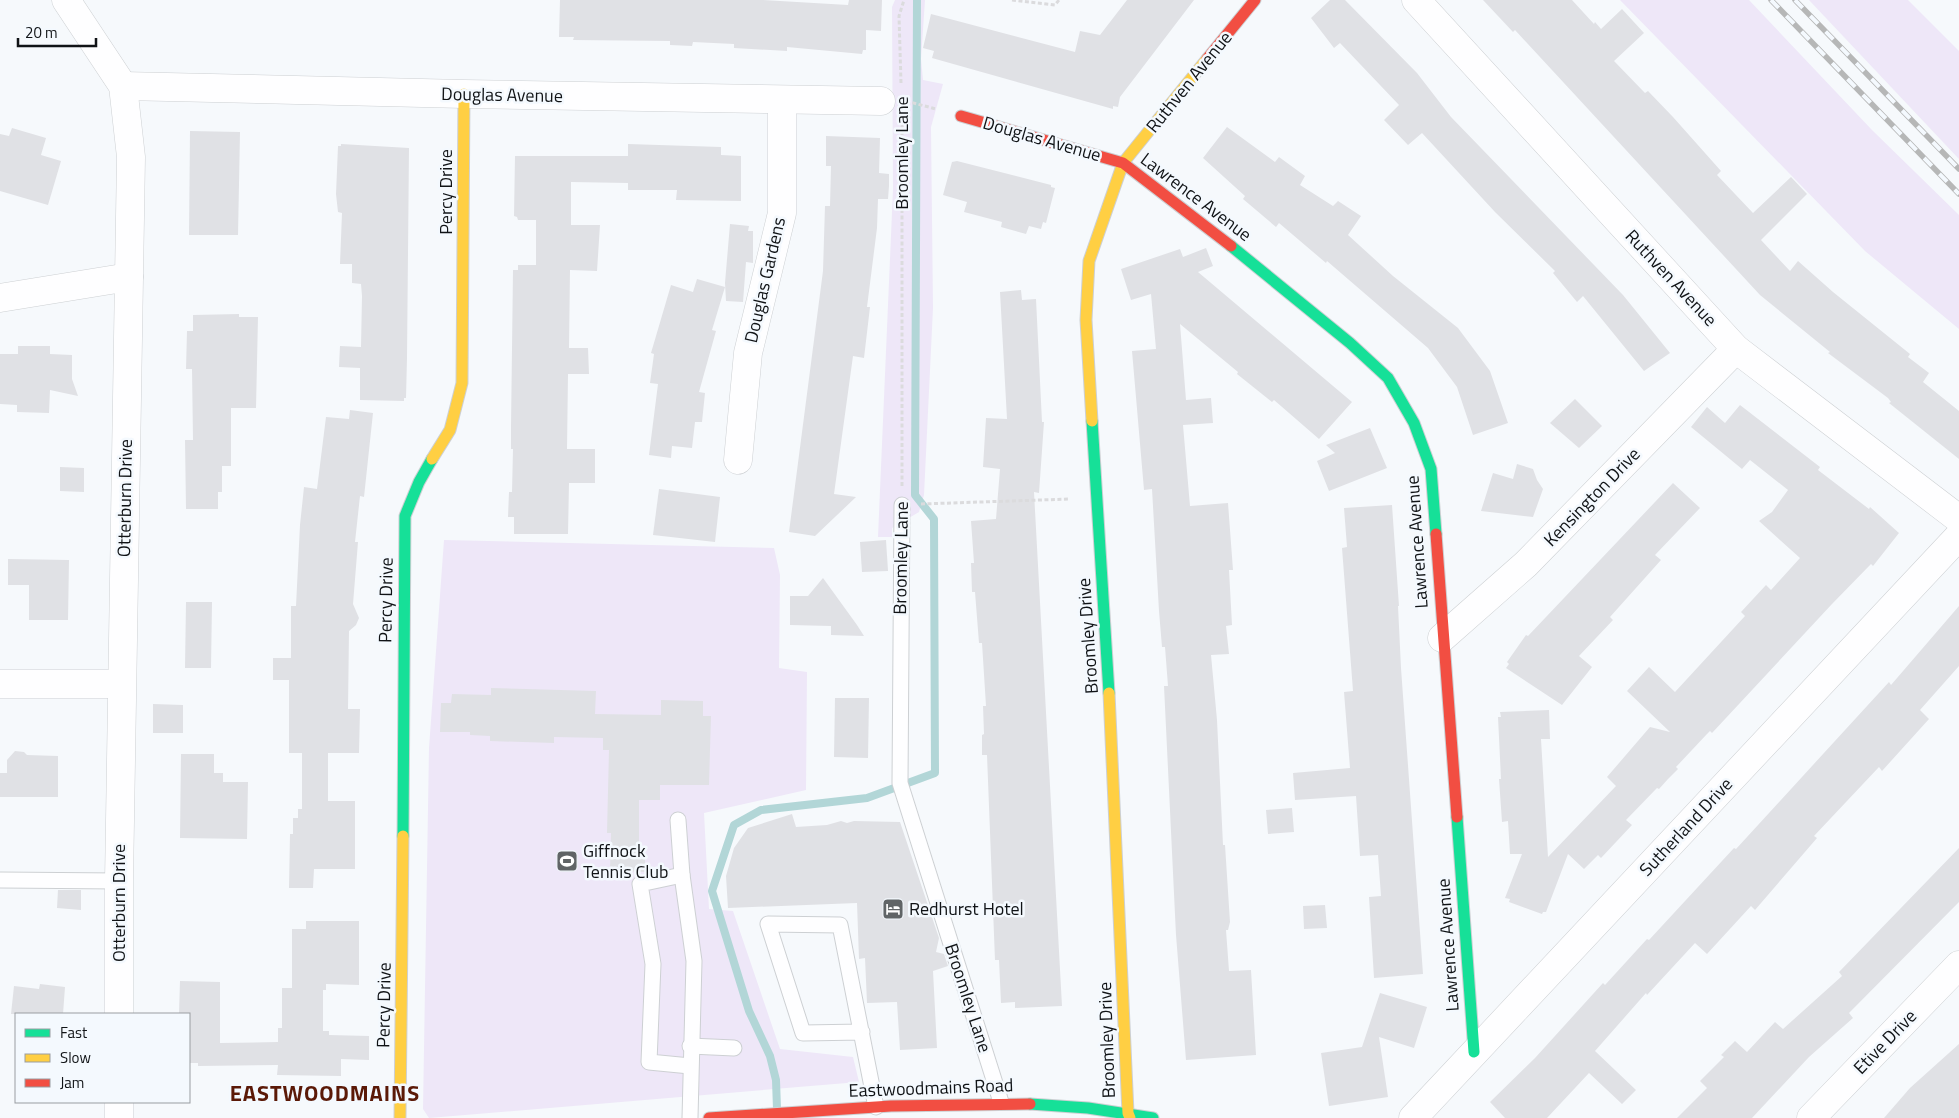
<svg xmlns="http://www.w3.org/2000/svg" width="1959" height="1118" viewBox="0 0 1959 1118" font-family="'Titillium Web',sans-serif">
	<style>
		.green { fill: #eee7f8 }
		.lines { fill: none; stroke-linecap: round; stroke-linejoin: round }
		.stream { stroke: #b2d6d7; stroke-width: 8 }
		.building { fill: #e0e1e5 }
		.lane-casing { stroke: #cdd0d3; stroke-width: 17 }
		.street-casing { stroke: #cdd0d3; stroke-width: 29 }
		.fast-casing { stroke: #cdd0d3; stroke-width: 13 }
		.slow-casing { stroke: #cdd0d3; stroke-width: 13 }
		.jam-casing { stroke: #cdd0d3; stroke-width: 13 }
		.path { stroke: #dbdbdd; stroke-width: 3; stroke-dasharray: 4 2.5; stroke-linecap: butt }
		.lane { stroke: #fefeff; stroke-width: 15 }
		.street { stroke: #fefeff; stroke-width: 28 }
		.fast { stroke: #16e098; stroke-width: 11 }
		.slow { stroke: #ffcf43; stroke-width: 11 }
		.jam { stroke: #f24e42; stroke-width: 11 }
		.rail-casing { stroke: #b6b7b7; stroke-width: 5.5 }
		.rail { stroke: #f4f9fe; stroke-width: 4; stroke-dasharray: 11; stroke-linecap: butt }
		.labels { text-anchor: middle; stroke-width: 5; stroke-linejoin: round; paint-order: stroke }
		.street-label { font-size: 18px; fill: #101316; stroke: #f4f9fe }
		.poi-label { font-size: 18px; fill: #101316; stroke: #f4f9fe; text-anchor: start }
		.district-label { font-size: 22px; font-weight: bold; letter-spacing: 1px; fill: #5b1907; stroke: #f4f9fe }
	</style>
	<rect width="100%" height="100%" fill="#f6f9fc"/>
	<!-- green -->
	<g class="green">
		<path d="M895,0h30l-4,59 2,21 20,4 -12,43 2,181 -9,187 -5,17 -27,16v9h-14l15,-348 -1,-182z"/>
		<path d="M1620,0h129l123,130 87,85v114l-94,-78z"/>
		<path d="M1809,0h99l51,51v108z"/>
		<path d="M444,540l330,8 6,27 -1,93 28,4 -1,118 -102,23 5,96 24,2 47,138 73,8 6,25 -430,36 -6,-9 6,-361z"/>
	</g>
	<g class="lines">
		<!-- stream -->
		<path class="stream" d="M777,1109l-1,-29 -6,-24 -21,-45 -37,-120 22,-66 27,-15 106,-12 68,-25 -1,-254 -19,-24 2,-495"/>
	</g>
	<!-- building -->
	<g class="building">
		<path d="M560,0h203l85,5 1,-5h33l-1,31 -15,-1v20h-3l-1,4 -75,-7v4l-53,-3v-4l-41,-2 -1,4 -22,-1v-4l-97,-1 1,-3h-15z"/>
		<path d="M1127,0h67l-74,97 -2,10 -5,-1v3l-181,-51 2,-7 -11,-3 8,-34 144,38 5,-21 20,4z"/>
		<path d="M1330,0h15l72,73 34,44 172,178 47,58 -26,18 -61,-75 -6,6 -24,-29 2,-2 -60,-59 -73,-79 -14,12 -24,-25 15,-15 -59,-62 -6,5 -23,-30z"/>
		<path d="M1483,0h89l22,24 1,-2 6,7 21,-20 22,24 -30,28 31,32 3,-2 25,26 48,54 -4,4 36,38 38,-36 16,17 -46,46 29,31 8,-10 35,31 77,62 -2,3 21,16 -6,9 36,29v48l-70,-56 2,-1 -3,-4 -60,-45 2,-1 -70,-57 -245,-265 -2,2z"/>
		<path d="M1227,127l48,35 4,-5 26,19 -5,9 33,21 5,-5 23,15 -13,19 45,41 65,52 32,43 18,52 -35,12 -16,-48 -29,-39 -101,-87 -1,2 -47,-40 -3,4 -33,-28 2,-3 -42,-38z"/>
		<path d="M12,128l34,10 -5,17 20,6 -13,44 -48,-14v-57l9,2z"/>
		<path d="M190,131l50,1 -2,103h-49z"/>
		<path d="M826,136l54,2 -1,35 10,1v12l-1,13h-10l-1,29 -10,79h3l-6,51 -11,-2 -19,138 22,3 -41,39 -26,-4 34,-261 2,-65h5l1,-40h-5z"/>
		<path d="M341,144l68,4 -2,210 -1,40h-2v3l-44,-1v-32l-21,-1 1,-21 21,1 1,-51 -1,-12 -9,-1v-19h-12l2,-51 -4,-1 -2,-18 2,-48h3z"/>
		<path d="M628,144l93,3v8l20,1v45l-65,-1 1,-10h-49v-7l-57,-1v43h29l-3,46 -27,-1 -1,78h19l1,26h-21l-1,75h28v34h-26l-1,51h-54v-17h-6l1,-25h3l1,-43h-2v-22l2,-157h5v-5h18v-45h-18l-1,-3 -3,-1 1,-60h113z"/>
		<path d="M957,161l94,24v2l4,1 -9,35 -3,-1 -2,7 -12,-3 -3,8 -25,-7 1,-5 -38,-10 3,-10 -24,-7 9,-33z"/>
		<path d="M730,224l19,2 -1,5h5v32l-7,-1 -3,40 -17,-1 -1,-18z"/>
		<path d="M1206,248l7,18 -15,6 154,130 -33,37 -45,-39 -2,2 -35,-28 1,-2 -58,-48 6,76 25,-2 2,25 -30,2 7,81 38,-3 5,67h-4l3,55 -6,1 3,28 -18,1 6,65 6,125h2l5,77 -2,8h-2l3,41 22,-1 5,85 -70,5 -10,-125 -12,-249h4l-3,-39h-3l-3,-36 -7,-122 -8,1 -12,-139 24,-2 -5,-55 -20,6 -10,-31 59,-20 3,8z"/>
		<path d="M697,279l28,8 -13,43 4,1 -17,61 6,1 -3,29h-7l-3,26 -20,-2 -1,12 -22,-3 9,-71 -8,-1 4,-29 -3,-1 20,-68 22,7z"/>
		<path d="M1021,290l1,10 14,-1 6,123h2l-5,71 -5,-1 28,514 -47,2v-6l-14,1 -2,-43h-4l-8,-205h-5v-20l2,-1 -1,-28h3l-4,-63h-3l-4,-51h-3l-1,-29h3l-3,-42 25,-2 4,-50 -17,-2 3,-49 21,1 -7,-127z"/>
		<path d="M239,314v3h19l-2,91h-25v58h-9v26h-4v17h-32l-1,-69h8l-1,-71h-6l1,-38h6v-16z"/>
		<path d="M18,346h32v8l22,1v24l6,17 -28,-6 -1,23 -32,-1v-7l-17,-1v-50h18z"/>
		<path d="M1575,399l27,27 -23,22 -29,-25z"/>
		<path d="M1740,405l80,62 -2,3 51,39 1,-2 29,26 -26,33 -2,-2 -39,40 -120,129 -2,-2 -3,3 -31,33 2,2 -10,10 -9,10 -2,-1 -31,32 6,5 -31,33 -3,-3 -14,14 -16,-15 -22,58h-3l-1,2 -33,-12 1,-3 -5,-1 17,-44h-12l-2,-33 -6,1 -3,-43h2l-3,-62h3l-1,-5 49,-2 1,29h-9l7,118 68,-71 -9,-9 43,-50 20,5 -43,-41 22,-24 26,25 70,-76 -4,-4 25,-27 5,5 29,-32 -41,-37 13,-9 16,-22 -38,-30 -8,9 -51,-42 16,-20 18,16z"/>
		<path d="M350,410l23,3 -9,84 -4,-1 -5,46h3l-5,62 6,14 -3,7 -7,6 -1,78h12l-1,44h-31v48h27v68h-41l-1,19h-24l1,-54h3v-16h5v-9h4v-56h-13v-73h-16v-22h18v-52h5l4,-81 4,-38 13,2 9,-72 23,2z"/>
		<path d="M1370,428l17,40 -58,23 -12,-30 18,-8 -9,-8z"/>
		<path d="M1517,464l16,5 4,11 6,9 -10,28 -52,-6 12,-38 20,6z"/>
		<path d="M60,467l24,1v24l-24,-1z"/>
		<path d="M1673,483l27,25 -45,47 6,5 -51,57 3,3 -34,36 13,11 -30,38 -56,-37 3,-4 -2,-2 19,-27 2,1z"/>
		<path d="M659,489l61,8 -5,45 -62,-7z"/>
		<path d="M1392,505l7,101h-1l3,62 22,306 -49,4 -5,-81 12,-1 -3,-41 -18,1 -4,-60 -61,4 -2,-27 57,-5 -6,-76 9,-1 -11,-143 5,-1 -3,-39z"/>
		<path d="M886,540l2,31 -26,1 -2,-30z"/>
		<path d="M8,559l61,1 -1,60h-39v-35h-21z"/>
		<path d="M823,578l34,47 7,11 -33,-1v-9l-41,-1v-29h18z"/>
		<path d="M186,602h26l-1,66h-26z"/>
		<path d="M1959,606v60l-39,44 9,9 -47,52 -3,-4 -65,69 3,2 -62,72 -4,-4 -44,48 -12,-11 -48,52 -1,-2 -51,58 41,39 -14,14 -33,-31 -42,45h-42l-15,-16 45,-44 68,-75 2,2 42,-46 2,1 85,-92 2,1 153,-167 2,3z"/>
		<path d="M491,688l105,3 -1,23 66,1v-15l42,1v15h8l-2,69h-49v15h-21v50h6v22l-35,-1 1,-38h-4l2,-83h-6v-12l-49,-1v6l-64,-2v-5l-20,-1v-3h-30l1,-29h10l1,-9 39,1z"/>
		<path d="M835,698h34l-1,60 -34,-1z"/>
		<path d="M153,704l30,1v28h-30z"/>
		<path d="M15,751l9,1 3,3 31,1v41h-58v-24h7v-13z"/>
		<path d="M181,754h33v19h9v9h25l-1,57 -67,-1z"/>
		<path d="M1292,808l2,24 -26,2 -2,-24z"/>
		<path d="M792,814l4,13 31,-2 14,-4 6,2 7,-2 46,1 39,116 -3,14 8,2 4,12 -15,5 4,77 -37,2 -3,-48 -30,1 -2,-45 -6,1 -2,-56 -129,5 -2,-32 8,-28 14,-20z"/>
		<path d="M1959,848v54l-110,111 4,5 -44,39 -57,61h-75l30,-30 -7,-7 24,-24 -3,-2 14,-14 12,11 28,-30 8,7 59,-53 -3,-4z"/>
		<path d="M58,890h23v20l-24,-2z"/>
		<path d="M1325,905l2,23 -23,1 -1,-23z"/>
		<path d="M306,921h53v64l-33,-1v6h-3v41h6v4l40,1v24l-28,-1v17l-64,-1 1,-10 -80,1v-3h-9v-49h-10l1,-33 40,1v61l58,-1v-14h4v-40h10v-59h14z"/>
		<path d="M40,984l25,3 -2,27h-52l3,-28 25,3z"/>
		<path d="M1380,993l47,14 -13,41 -35,-11 9,60 -59,9 -8,-53 41,-6z"/>
		<path d="M1959,1044v74h-75l26,-30z"/>
	</g>
	<g class="lines">
		<!-- lane casing -->
		<g class="lane-casing">
			<g id="lane">
				<path d="M902,505l-2,278 101,319"/>
				<path d="M678,820l4,55 12,86 -4,157"/>
				<path d="M682,875l-42,9 13,80 -4,98 41,4"/>
				<path d="M0,880l119,1"/>
				<path d="M862,1032l-59,1 -35,-109 72,1 36,182"/>
				<path d="M690,1046l44,2"/>
			</g>
		</g>
		<!-- street casing -->
		<g class="street-casing">
			<g id="street">
				<path d="M66,0l57,86 8,71 -12,724v133"/>
				<path d="M1416,0l320,349 223,170"/>
				<path d="M123,86l341,8 417,7"/>
				<path d="M0,298l129,-21"/>
				<path d="M738,460l10,-107 34,-140v-113"/>
				<path d="M1442,638l84,-74 210,-215"/>
				<path d="M0,684h121"/>
				<path d="M119,1102v16"/>
				<path d="M1413,1118l546,-582"/>
				<path d="M1811,1118l148,-153"/>
			</g>
		</g>
		<!-- fast casing -->
		<g class="fast-casing">
			<g id="fast">
				<path d="M1231,246l119,97 38,35 26,45 17,46 5,65"/>
				<path d="M1092,421l17,272"/>
				<path d="M1457,817l17,235"/>
				<path d="M403,836l2,-320 14,-34 13,-23"/>
				<path d="M1030,1104l58,4 65,10"/>
			</g>
		</g>
		<!-- slow casing -->
		<g class="slow-casing">
			<g id="slow">
				<path d="M1092,421l-6,-101 3,-59 34,-98 84,-104"/>
				<path d="M432,459l18,-29 12,-47 2,-289"/>
				<path d="M1109,693l19,420 2,5"/>
				<path d="M400,1118l3,-282"/>
			</g>
		</g>
		<!-- jam casing -->
		<g class="jam-casing">
			<g id="jam">
				<path d="M1207,59l48,-59"/>
				<path d="M961,116l162,47 108,83"/>
				<path d="M1436,534l21,283"/>
				<path d="M709,1118l182,-12 139,-2"/>
			</g>
		</g>
		<!-- path -->
		<g class="path">
			<path d="M1012,0l43,5 4,-5"/>
			<path d="M901,83l-2,-67 5,-16"/>
			<path d="M906,101l30,8"/>
			<path d="M902,486v-369"/>
			<path d="M921,504l149,-5"/>
		</g>
		<!-- lane -->
		<use href="#lane" class="lane"/>
		<!-- street -->
		<use href="#street" class="street"/>
		<!-- fast -->
		<use href="#fast" class="fast"/>
		<!-- slow -->
		<use href="#slow" class="slow"/>
		<!-- jam -->
		<use href="#jam" class="jam"/>
		<!-- rail casing -->
		<g class="rail-casing">
			<g id="rail">
				<path d="M1771,0l188,194"/>
				<path d="M1795,0l164,169"/>
			</g>
		</g>
		<!-- rail -->
		<use href="#rail" class="rail"/>
	</g>
	<!-- icons -->
	<defs>
		<g id="stadium-square" transform="scale(1.125)"><rect x="-9" y="-9" width="18" height="18" rx="4" fill="#606466" stroke="#f4f9fe"/><path d="M0-5a6.5 5 0 1 0 0 10a6.5 5 0 1 0 0-10ZM-3.5-1.8h7v3.6h-7Z" fill="#fff"/></g>
		<g id="hotel-square" transform="scale(1.125)"><rect x="-9" y="-9" width="18" height="18" rx="4" fill="#606466" stroke="#f4f9fe"/><path d="M-6-4.5h1.5V1H6V5H4.5V3h-9V5H-6ZM-4 0a1.8 1.8 0 1 1 3.6 0ZM.5 0V-2.5h3Q6-2.5 6 0Z" fill="#fff"/></g>
	</defs>
	<g fill-rule="evenodd">
		<use href="#stadium-square" x="567" y="861"/>
		<use href="#hotel-square" x="893" y="909"/>
	</g>
	<g class="labels">
		<!-- street labels -->
		<g class="street-label">
			<text transform="translate(1189 82) rotate(-51)" y="6">Ruthven Avenue</text>
			<text transform="translate(502 95) rotate(1)" y="6">Douglas Avenue</text>
			<text transform="translate(1042 139) rotate(16)" y="6">Douglas Avenue</text>
			<text transform="translate(902 153) rotate(-90)" y="6">Broomley Lane</text>
			<text transform="translate(446 192) rotate(-90)" y="6">Percy Drive</text>
			<text transform="translate(1196 197) rotate(37)" y="6">Lawrence Avenue</text>
			<text transform="translate(1671 278) rotate(47)" y="6">Ruthven Avenue</text>
			<text transform="translate(765 280) rotate(-77)" y="6">Douglas Gardens</text>
			<text transform="translate(1592 497) rotate(-46)" y="6">Kensington Drive</text>
			<text transform="translate(125 498) rotate(-89)" y="6">Otterburn Drive</text>
			<text transform="translate(1417 542) rotate(-94)" y="6">Lawrence Avenue</text>
			<text transform="translate(901 558) rotate(-89)" y="6">Broomley Lane</text>
			<text transform="translate(386 600) rotate(-89)" y="6">Percy Drive</text>
			<text transform="translate(1088 636) rotate(-94)" y="6">Broomley Drive</text>
			<text transform="translate(1686 827) rotate(-47)" y="6">Sutherland Drive</text>
			<text transform="translate(119 903) rotate(-90)" y="6">Otterburn Drive</text>
			<text transform="translate(1448 945) rotate(-94)" y="6">Lawrence Avenue</text>
			<text transform="translate(968 998) rotate(72)" y="6">Broomley Lane</text>
			<text transform="translate(384 1005) rotate(-89)" y="6">Percy Drive</text>
			<text transform="translate(1107 1040) rotate(-92)" y="6">Broomley Drive</text>
			<text transform="translate(1885 1042) rotate(-46)" y="6">Etive Drive</text>
			<text transform="translate(931 1088) rotate(-2)" y="6">Eastwoodmains Road</text>
		</g>
		<!-- poi labels -->
		<g class="poi-label">
			<text x="583" y="857">Giffnock<tspan x="583" dy="21">Tennis Club</tspan></text>
			<text x="909" y="915">Redhurst Hotel</text>
		</g>
		<!-- district labels -->
		<g class="district-label">
			<text x="325" y="1101">EASTWOODMAINS</text>
		</g>
	</g>
	<!-- legend -->
	<rect x="15" y="1013" width="175" height="90" fill="#f4f9fe" stroke="#999da1"/>
	<rect x="25" y="1029" width="25" height="8" fill="#16e098" stroke="#999da1"/>
	<text x="60" y="1038" font-size="15" fill="#101316">Fast</text>
	<rect x="25" y="1054" width="25" height="8" fill="#ffcf43" stroke="#999da1"/>
	<text x="60" y="1063" font-size="15" fill="#101316">Slow</text>
	<rect x="25" y="1079" width="25" height="8" fill="#f24e42" stroke="#999da1"/>
	<text x="60" y="1088" font-size="15" fill="#101316">Jam</text>
	<!-- scale -->
	<path d="M18 38v8h78v-8" fill="none" stroke="#101316" stroke-width="2.5"/>
	<text x="25" y="38" font-size="15" fill="#101316" stroke="#f4f9fe" stroke-width="4" paint-order="stroke">20 m</text>
</svg>
